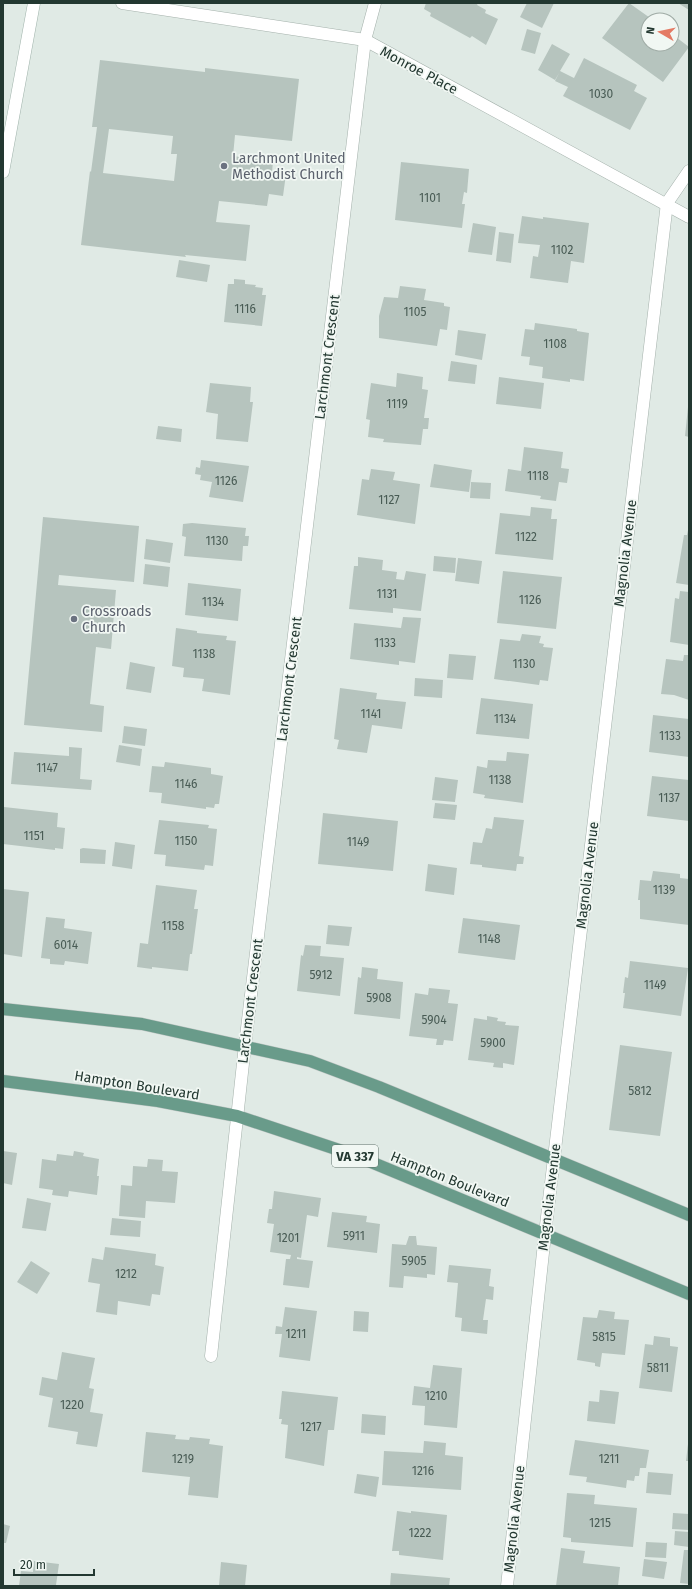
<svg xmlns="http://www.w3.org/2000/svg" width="692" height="1589" viewBox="0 0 692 1589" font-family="'Fira Sans',sans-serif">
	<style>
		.building { fill: #b6c4be; fill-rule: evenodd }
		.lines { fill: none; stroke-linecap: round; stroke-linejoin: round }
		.minor-casing { stroke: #a4b1ab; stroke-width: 13 }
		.secondary-casing { stroke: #a1b4ac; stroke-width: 13 }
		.primary-casing { stroke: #c1c7c5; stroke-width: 13 }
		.minor { stroke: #fff; stroke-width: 12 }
		.secondary { stroke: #fff; stroke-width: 12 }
		.primary { stroke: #699b8a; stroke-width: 12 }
		.worship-dot { fill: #6b7280; stroke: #f1f7f3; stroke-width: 1.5 }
		.labels { text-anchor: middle; stroke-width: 3.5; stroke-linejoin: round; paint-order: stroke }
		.number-label { font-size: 12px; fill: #485b54 }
		.shield { fill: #f1f7f3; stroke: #61716b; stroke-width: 1 }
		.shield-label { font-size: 13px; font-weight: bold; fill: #233831 }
		.street-label { font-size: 14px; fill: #233831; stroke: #f1f7f3 }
		.worship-label { font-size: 14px; fill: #5b616d; stroke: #f1f7f3; text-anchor: start }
	</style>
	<rect width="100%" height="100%" fill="#e0eae5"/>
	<!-- building -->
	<g class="building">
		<path d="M426,3h52l-1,2 9,5 -1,3 13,6 -12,26 -14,-9 -2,2 -40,-22 1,-3 -7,-4z"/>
		<path d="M527,3h27l-12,25 -22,-11z"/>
		<path d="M629,3l24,17 4,-7 10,7h-19v24h24v-10l17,13 -26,35 -61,-44z"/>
		<path d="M678,3h11v7z"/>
		<path d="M527,29l14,4 -6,21 -14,-4z"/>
		<path d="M552,44l18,10 -10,17 14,7 10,-20 53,27 -3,6 13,7 -17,32 -67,-34 5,-9 -13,-6 4,-8 -4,7 -17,-10z"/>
		<path d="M100,60l105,12v-4l94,11 -7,62 -57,-6 -2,21 40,5 -1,11 14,2 -3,22 -14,-2 -2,12 -48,-5 -3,21 34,3 -4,36 -61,-6 1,2 -105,-12 9,-74 1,1 6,-45h-5zM109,129l64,7 -2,18h6l-3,27 -71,-8z"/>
		<path d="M401,162l68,7 -2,24 -3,-1 -2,12h3l-3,24 -67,-8z"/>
		<path d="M522,216l21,3v-2l46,6 -5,40 -13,-2 -3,22 -38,-5 3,-22 5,1 2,-12 -22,-2z"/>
		<path d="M473,223l23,4 -4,28 -24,-3z"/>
		<path d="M499,232l15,2 -3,29 -15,-2z"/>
		<path d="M179,260l31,5 -3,17 -31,-5z"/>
		<path d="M234,279l11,1v4l11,1 -1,2 8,1 -1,7h4l-4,31 -38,-4 4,-38h6z"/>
		<path d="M400,286l26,3 -2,11 20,3v3l6,1 -3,23 -7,-1 -3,17 -58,-8v-22l5,-19 14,1z"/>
		<path d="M535,323l42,6v2l12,2 -5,48 -14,-2v3l-28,-4 1,-11 -14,-2 1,-8 -9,-1 4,-27 9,1z"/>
		<path d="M458,330l28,4 -4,26 -27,-5z"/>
		<path d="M451,361l26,4 -2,19 -27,-3z"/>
		<path d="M397,373l26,4 -1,12 6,1 -4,28h5l-1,11h-5l-2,16 -38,-3 1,-3 -16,-2 2,-17 -4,-1 5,-36 25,4z"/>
		<path d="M499,377l45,6 -3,26 -45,-5z"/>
		<path d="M210,383l41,4 -1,15h3l-5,40 -32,-3 2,-25 -12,-2z"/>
		<path d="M688,407h1v30l-4,-1z"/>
		<path d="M158,426l24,3 -1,13 -25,-3z"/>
		<path d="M524,447l39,5 -2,16 8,1 -2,14 -8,-1 -3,19 -16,-2 1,-3 -36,-5 3,-22 13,2z"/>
		<path d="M201,460l48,6 -6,36 -34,-5 3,-15 -12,-2 1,-5 -6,-1 1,-7 4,1z"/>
		<path d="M434,464l38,6 -3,22 -39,-5z"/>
		<path d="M371,469l24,3 -2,8 27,4 -5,40 -58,-9 5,-36 7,1z"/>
		<path d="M471,482l20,1 -1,16 -20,-1z"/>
		<path d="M531,507l21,2 -1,10h6l-4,41 -58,-6 5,-41 30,3z"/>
		<path d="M43,517l96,9 -5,56 -75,-7 -1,10 58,5 -5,59 -15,-2 -6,57 14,2 -2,26 -78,-7z"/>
		<path d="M192,523l54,5 -1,8h4l-1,10h-5l-1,15 -58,-5 2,-19 -4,-1 1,-12z"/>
		<path d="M688,530h1v55l-13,-2 8,-48h3z"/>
		<path d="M146,539l27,4 -3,20 -26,-4z"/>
		<path d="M434,556l22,2 -1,15 -22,-2z"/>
		<path d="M358,557l25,3 -1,10 15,2 -1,7 8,1 2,-9 20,3 -5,37 -28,-3v5l-44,-4 5,-43h4z"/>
		<path d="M458,558l24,3 -3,23 -24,-3z"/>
		<path d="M145,564l25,3 -2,20 -25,-3z"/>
		<path d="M503,571l59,6 -6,52 -59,-6z"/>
		<path d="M188,583l53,6 -3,32 -53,-6z"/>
		<path d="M680,591l9,1v53l-19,-3 5,-44 4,1z"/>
		<path d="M403,617l18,1 -6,45 -16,-2v4l-49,-6 4,-36 47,5z"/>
		<path d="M176,628l21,3v2l30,3 -1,4 10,1 -6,54 -28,-4 2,-12 -21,-2 1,-9 -12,-2z"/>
		<path d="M522,634l19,2 -2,7 5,1 -1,3 10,1 -5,33 -8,-1 -1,5 -45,-6 6,-40 20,2z"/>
		<path d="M449,654l27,2 -3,24 -26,-2z"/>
		<path d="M684,655h5v45l-15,-5 -13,-1 5,-35 17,2z"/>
		<path d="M130,662l25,5 -4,26 -25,-4z"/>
		<path d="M415,678l28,2 -1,18 -28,-2z"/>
		<path d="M340,688l37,5 -1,6 30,3 -4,27 -30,-4 -5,28 -30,-4 2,-9 -5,-1z"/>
		<path d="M481,698l52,6 -4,35 -53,-5z"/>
		<path d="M653,715l36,4v38l-40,-5z"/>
		<path d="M124,726l23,3 -2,17 -23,-3z"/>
		<path d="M119,745l23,4 -2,17 -24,-4z"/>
		<path d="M69,747l13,1 -2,31 12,1 -1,10 -80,-6 3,-32 55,4z"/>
		<path d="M507,752l22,2 -6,49 -39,-5 1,-3 -12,-2 4,-27 10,2 1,-8 18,1z"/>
		<path d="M165,762l46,6v6l12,2 -4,28h-4l-1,4 -8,-1v2l-45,-6 1,-10 -13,-1 3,-26 12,1z"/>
		<path d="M652,776l37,4v41l-42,-5z"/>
		<path d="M435,777l23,3 -3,22 -23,-2z"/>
		<path d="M435,803l22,2 -2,15 -22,-2z"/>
		<path d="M4,807l54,6 -1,14 8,1 -2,21 -8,-1v2l-52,-6z"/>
		<path d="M323,813l75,8 -5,50 -75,-7z"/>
		<path d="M494,817l30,3 -5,36 5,1 -1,7h-6l-1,7 -34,-4v-2l-12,-1 3,-22 9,1 4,-15 6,1z"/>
		<path d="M159,820l50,5 -1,3 9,1 -4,37 -8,-1 -1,5 -39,-4 1,-11 -12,-1z"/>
		<path d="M115,842l20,3 -3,24 -20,-3z"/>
		<path d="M83,848l23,2 -1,14 -25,-1v-14z"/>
		<path d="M428,864l29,4 -3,27 -29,-4z"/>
		<path d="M653,871l27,3v4l9,1v46l-49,-6v-19h-2l2,-20 11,1z"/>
		<path d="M156,885l41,5 -3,19h4l-6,45h-2l-2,17 -36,-4v2l-15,-2 3,-24 8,1z"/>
		<path d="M3,889l26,3 -7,65 -19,-3z"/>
		<path d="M46,917l19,2 -1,9 28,4 -4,32 -23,-3 -1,4 -14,-1v-5l-9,-1z"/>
		<path d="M463,918l57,7 -5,35 -57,-7z"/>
		<path d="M328,925l24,2 -3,19 -23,-2z"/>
		<path d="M305,945l16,1 -1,10 24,2 -4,38 -43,-5 4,-36 2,1z"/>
		<path d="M630,961l58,7 -7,48 -58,-8 2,-15h-2l2,-16 3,1z"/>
		<path d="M362,967l16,2 -1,10 26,3 -3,37 -46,-5 4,-37 3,1z"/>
		<path d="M429,988l21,2 -2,13 10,1 -5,37 -9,-1 -1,5h-7l1,-6 -28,-3 6,-43 13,2z"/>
		<path d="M487,1016l11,2 -1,3 9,1 -1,3 14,1 -5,39 -11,-2v5l-10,-1 1,-4 -26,-3 6,-42 13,2z"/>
		<path d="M620,1045l52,7 -12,84 -51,-6z"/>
		<path d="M3,1151l14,2 -5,32 -9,-2z"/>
		<path d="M74,1151l10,2 -1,3 16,3 -2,17h2l-2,19 -28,-4 -1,6 -16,-2 1,-5 -14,-2 3,-29 14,2 1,-7 16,2z"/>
		<path d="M148,1159l15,1 -1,11 16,1 -3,31 -29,-2 -1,17 -26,-2 2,-31 11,1 1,-20 14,1z"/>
		<path d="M274,1191l47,7 -3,19 -11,-2 -6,43 -4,-1v2l16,2 -4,27 -26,-3 3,-26h4l1,-4 -21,-3 4,-28 -7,-1 2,-14h3z"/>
		<path d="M27,1198l24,5 -5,28 -24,-3z"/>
		<path d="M332,1212l35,4 -1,6 14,2 -3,29 -50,-6z"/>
		<path d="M112,1218l29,3 -1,16 -30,-2z"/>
		<path d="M409,1236h7l1,9 20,2 -2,28 -8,-1v4l-23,-2 -1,12 -14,-1 3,-43 14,1z"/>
		<path d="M105,1247l51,7 -1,11 9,2 -4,28 -8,-1 -2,12 -32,-5 -1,14 -21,-3 4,-28 -12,-2 4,-24 11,2z"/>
		<path d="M31,1261l19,12 -13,21 -20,-12z"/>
		<path d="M449,1265l42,4 -2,17 5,1 -1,13 -7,-1 -3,21h5l-1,14 -26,-3 1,-13 -7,-1 3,-34 -11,-1z"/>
		<path d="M285,1307l32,4 -7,50 -31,-4 3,-23h-7l1,-8 6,1z"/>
		<path d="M599,1310l16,2 -1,7 15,1 -4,35 -23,-2 -2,14 -5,-1v-3l-18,-3 6,-43 14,1z"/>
		<path d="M354,1311l15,1 -1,20 -15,-1z"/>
		<path d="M654,1336l16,2v8l8,1 -6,45 -33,-4 6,-44 8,1z"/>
		<path d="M62,1352l33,6 -6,30 5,1 -4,23 13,2 -6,33 -21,-3 2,-12 -30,-5 5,-29 -14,-3 3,-18 15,3z"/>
		<path d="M433,1365l29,3 -5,60 -33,-3 1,-19 -13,-1 2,-19 16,2z"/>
		<path d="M600,1390l19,2 -4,32 -28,-3 2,-20 10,1z"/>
		<path d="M282,1391l56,6 -4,33h-6l-4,36 -39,-8 3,-33 -7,-1 1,-5h-3z"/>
		<path d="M362,1414l24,2 -1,19 -24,-2z"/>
		<path d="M146,1432l30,3 -1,4 14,1 1,-3 20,2 -1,5 14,2 -5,52 -30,-3 2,-18 -48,-5z"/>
		<path d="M575,1440l74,10 -3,18h-6l-1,8h-4l-1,5 -7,-1 -1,8 -40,-6 1,-5 -18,-2z"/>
		<path d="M424,1441l22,2 -1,12 18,2 -2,33 -79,-5 2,-34 39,2z"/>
		<path d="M688,1444h1v17h-3z"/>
		<path d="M648,1472l25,2 -2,21 -25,-2z"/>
		<path d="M357,1474l22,3 -3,20 -22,-4z"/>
		<path d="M567,1493l28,2 -1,9 43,4 -4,39 -62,-5v-4l-8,-1z"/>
		<path d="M397,1511l14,2v-2l36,4 -4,45 -44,-5v-4h-7z"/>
		<path d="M673,1513l16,1v16l-17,-1z"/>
		<path d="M3,1524l7,2 -4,17h-3z"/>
		<path d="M675,1531l14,1v15l-15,-2z"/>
		<path d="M646,1542l21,1 -1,15 -21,-1z"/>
		<path d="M561,1548l24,3 -2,12 37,4 -2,19h-62z"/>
		<path d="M684,1550h5v34l-9,-1z"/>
		<path d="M644,1559l23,3 -3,17 -22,-3z"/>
		<path d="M34,1561l25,3 -3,21 4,1h-41l2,-15 12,1z"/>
		<path d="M221,1562l26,3 -2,21h-26z"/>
		<path d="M391,1573l59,5 -1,8h-59z"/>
	</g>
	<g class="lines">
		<!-- minor casing -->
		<g class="minor-casing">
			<g id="minor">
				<path d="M122,3l243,37 324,177"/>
				<path d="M211,1356l34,-311 120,-1005 10,-37"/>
				<path d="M507,1586l38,-352 122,-1031 22,-32"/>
			</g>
		</g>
		<!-- secondary casing -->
		<g class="secondary-casing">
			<path id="secondary" d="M3,172l31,-169"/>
		</g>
		<!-- primary casing -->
		<g class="primary-casing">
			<g id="primary">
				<path d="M3,1009l139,15 168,37 69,26 310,128"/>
				<path d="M3,1081l155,20 79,15 117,39 335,139"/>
			</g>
		</g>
		<!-- minor -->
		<use href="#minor" class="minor"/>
		<!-- secondary -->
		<use href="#secondary" class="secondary"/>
		<!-- primary -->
		<use href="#primary" class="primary"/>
	</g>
	<!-- markers -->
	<g class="worship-dot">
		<circle cx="224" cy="166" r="4"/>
		<circle cx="74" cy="619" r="4"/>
	</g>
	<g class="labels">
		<!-- number labels -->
		<g class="number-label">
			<text x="601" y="98">1030</text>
			<text x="430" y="202">1101</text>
			<text x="562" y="254">1102</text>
			<text x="245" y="313">1116</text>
			<text x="415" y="316">1105</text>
			<text x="555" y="348">1108</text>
			<text x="397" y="408">1119</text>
			<text x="538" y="480">1118</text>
			<text x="226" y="485">1126</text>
			<text x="389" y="504">1127</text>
			<text x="526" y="541">1122</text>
			<text x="217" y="545">1130</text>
			<text x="387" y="598">1131</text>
			<text x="530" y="604">1126</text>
			<text x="213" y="606">1134</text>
			<text x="385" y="647">1133</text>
			<text x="204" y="658">1138</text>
			<text x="524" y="668">1130</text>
			<text x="371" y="718">1141</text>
			<text x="505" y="723">1134</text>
			<text x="670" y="740">1133</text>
			<text x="47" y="772">1147</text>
			<text x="500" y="784">1138</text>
			<text x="186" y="788">1146</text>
			<text x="669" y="802">1137</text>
			<text x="34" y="840">1151</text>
			<text x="186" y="845">1150</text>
			<text x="358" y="846">1149</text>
			<text x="664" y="894">1139</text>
			<text x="173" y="930">1158</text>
			<text x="489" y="943">1148</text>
			<text x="66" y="949">6014</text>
			<text x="321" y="979">5912</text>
			<text x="655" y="989">1149</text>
			<text x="379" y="1002">5908</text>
			<text x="434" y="1024">5904</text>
			<text x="493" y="1047">5900</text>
			<text x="640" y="1095">5812</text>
			<text x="354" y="1240">5911</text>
			<text x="288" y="1242">1201</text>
			<text x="414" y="1265">5905</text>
			<text x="126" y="1278">1212</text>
			<text x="296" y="1338">1211</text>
			<text x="604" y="1341">5815</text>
			<text x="658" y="1372">5811</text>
			<text x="436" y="1400">1210</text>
			<text x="72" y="1409">1220</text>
			<text x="311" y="1431">1217</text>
			<text x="183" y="1463">1219</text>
			<text x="609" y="1463">1211</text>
			<text x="423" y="1475">1216</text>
			<text x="600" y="1527">1215</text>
			<text x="420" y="1537">1222</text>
		</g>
		<!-- shield labels -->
		<rect class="shield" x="332" y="1145" width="46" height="22" rx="3"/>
		<g class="shield-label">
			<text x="355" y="1161">VA 337</text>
		</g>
		<!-- street labels -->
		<g class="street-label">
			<text transform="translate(419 70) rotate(28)" y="5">Monroe Place</text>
			<text transform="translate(327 357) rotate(-83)" y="5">Larchmont Crescent</text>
			<text transform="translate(625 553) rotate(-83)" y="5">Magnolia Avenue</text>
			<text transform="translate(289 679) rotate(-83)" y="5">Larchmont Crescent</text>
			<text transform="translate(587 875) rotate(-83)" y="5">Magnolia Avenue</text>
			<text transform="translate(250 1001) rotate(-83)" y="5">Larchmont Crescent</text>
			<text transform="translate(137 1085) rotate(9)" y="5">Hampton Boulevard</text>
			<text transform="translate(450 1179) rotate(22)" y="5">Hampton Boulevard</text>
			<text transform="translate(549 1197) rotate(-83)" y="5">Magnolia Avenue</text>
			<text transform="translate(514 1519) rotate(-84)" y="5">Magnolia Avenue</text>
		</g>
		<!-- worship labels -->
		<g class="worship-label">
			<text x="232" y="163">Larchmont United<tspan x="232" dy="16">Methodist Church</tspan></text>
			<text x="82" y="616">Crossroads<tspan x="82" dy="16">Church</tspan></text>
		</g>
	</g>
	<!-- border -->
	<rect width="692" height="1589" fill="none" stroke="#233831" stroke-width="8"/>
	<!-- north arrow -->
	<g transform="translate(660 32) rotate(279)"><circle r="19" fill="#f1f7f3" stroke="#9faba5"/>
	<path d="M0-3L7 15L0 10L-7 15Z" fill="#e47a64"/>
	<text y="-6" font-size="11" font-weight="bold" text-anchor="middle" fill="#233831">N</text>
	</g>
	<!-- scale -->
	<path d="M14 1569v6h80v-6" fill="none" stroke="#233831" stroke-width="2"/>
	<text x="20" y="1569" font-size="12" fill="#233831" stroke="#f1f7f3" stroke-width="3" paint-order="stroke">20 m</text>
</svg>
